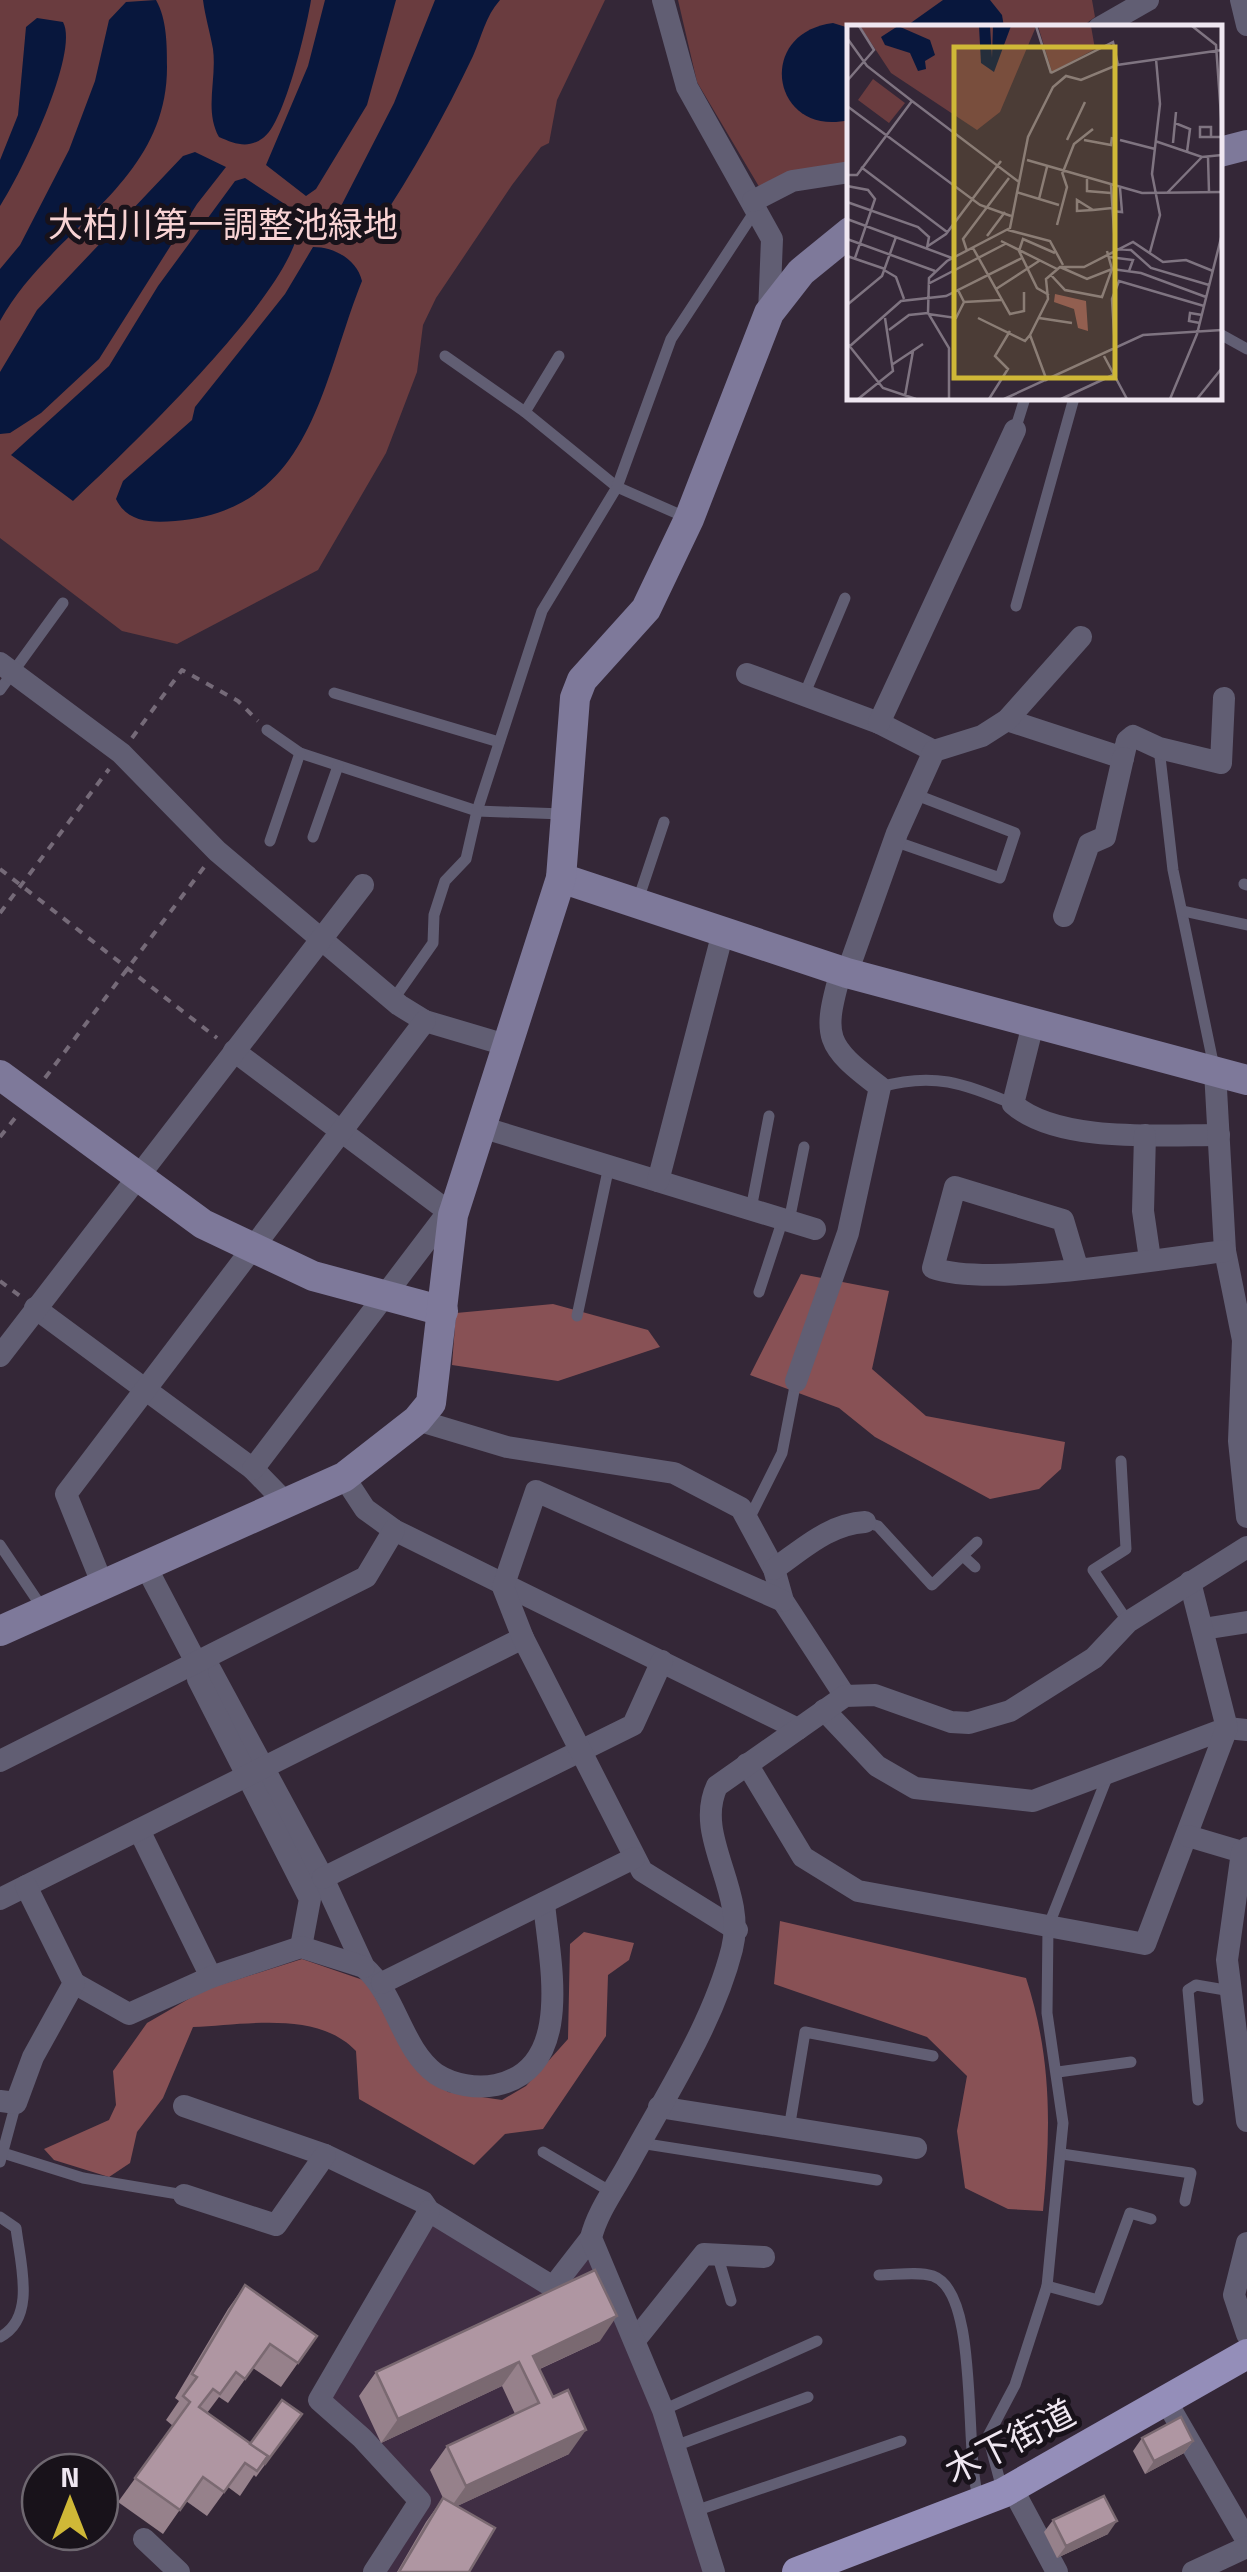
<svg xmlns="http://www.w3.org/2000/svg" width="1247" height="2572" viewBox="0 0 1247 2572" font-family="'Titillium Web','Noto Sans JP',sans-serif">
	<style>
		.built { fill: #402e44 }
		.green { fill: #6a3c3f }
		.forest { fill: #885155 }
		.water { fill: #08173d }
		.lines { fill: none; stroke-linecap: round; stroke-linejoin: round }
		.path { stroke: #756a78; stroke-width: 4; stroke-dasharray: 8 8; stroke-linecap: butt }
		.lane { stroke: #615e73; stroke-width: 11 }
		.street { stroke: #615e73; stroke-width: 22 }
		.secondary { stroke: #7e799a; stroke-width: 30 }
		.primary { stroke: #948eb9; stroke-width: 30 }
		.wall { fill: #96818b }
		.shaded-wall { fill: #7a6971 }
		.building { fill: #af96a2; stroke: #7a6971; stroke-width: 2.5 }
		.labels { text-anchor: middle; stroke-width: 10; stroke-linejoin: round; paint-order: stroke }
		.park-label { font-size: 35px; fill: #f8d3d4; stroke: #18121a }
		.street-label { font-size: 35px; fill: #efe7f1; stroke: #18121a }
		.inset-road { fill: none; stroke: #7f7481; stroke-width: 2.5 }
		.view { fill: #cfb837; fill-opacity: 0.15; stroke: #cfb837; stroke-width: 5 }
		.inset-edge { fill: none; stroke: #efe7f1; stroke-width: 5 }
	</style>
	<rect width="100%" height="100%" fill="#342737"/>
	<!-- built -->
	<path class="built" d="M437,2223l114,70 30,-33 9,1 65,153 50,158h-322l45,-74 -98,-103 98,-170z"/>
	<!-- green -->
	<g class="green">
		<path d="M0,0h605l-48,100 -8,43 -8,4 -29,38 -76,113 -13,27 -6,47 -31,81 -68,117 -141,74 -55,-13 -122,-93z"/>
		<path d="M678,0h414l3,17 -15,11h-230l-1,137 -88,25 -64,-108z"/>
	</g>
	<!-- forest -->
	<g class="forest">
		<path d="M801,1274l88,17 -17,78 54,47 139,26 -4,27 -22,20 -49,10 -115,-62 -36,-29 -89,-33z"/>
		<path d="M553,1304l95,26 12,17 -102,34 -106,-16 4,-52z"/>
		<path d="M780,1921l246,57c26,80 25,150 17,233l-35,-2 -43,-21 -8,-57 10,-55 -40,-39 -153,-53z"/>
		<path d="M584,1932l50,11 -5,17 -21,15 -2,61 -63,93 -38,5 -31,31 -115,-66 -3,-48c-39,-41 -111,-26 -163,-24l-30,71 -26,34 -7,31 -21,14 -55,-17 -10,-11 65,-29 7,-15 -3,-34 34,-48 57,-33 98,-31 64,22 44,79 38,32 54,8 24,-14 42,-47 2,-95z"/>
	</g>
	<!-- water -->
	<g class="water">
		<path d="M156,0c11,19 11,46 11,67 0,118 -115,160 -167,254v-52l20,-24 49,-95 26,-69 14,-61 17,-18z"/>
		<path d="M203,0h108c-4,26 -27,125 -48,138 -15,11 -28,6 -44,-1 -15,-27 -2,-57 -6,-88 -3,-17 -8,-33 -10,-49z"/>
		<path d="M325,0h71l-29,105 -51,84 -10,7 -40,-31 42,-99z"/>
		<path d="M435,0h65c-15,17 -18,36 -27,56 -28,59 -61,118 -97,172l-13,2 -24,-11v-9l55,-107z"/>
		<path d="M943,0h47l12,15 2,12h-99z"/>
		<path d="M37,18l26,4c17,31 -43,154 -63,184v-46l18,-45 8,-88z"/>
		<path d="M833,23l16,5v92c-77,18 -95,-87 -16,-97z"/>
		<path d="M195,152l31,15 -29,37 -98,155 -58,54 -31,20 -10,1v-62l37,-62 146,-154z"/>
		<path d="M245,178l52,34c25,56 -182,249 -224,289l-62,-46 98,-89 49,-80 77,-105z"/>
		<path d="M313,247c22,0 44,13 49,34 -41,102 -50,229 -187,240 -25,2 -48,1 -59,-22l7,-18 69,-61 3,-13 90,-113z"/>
	</g>
	<g class="lines">
		<!-- path -->
		<g class="path">
			<path d="M132,738l50,-68 56,31 20,20"/>
			<path d="M0,869l217,169"/>
			<path d="M0,913l109,-144"/>
			<path d="M45,1078l160,-212"/>
			<path d="M0,1137l15,-19"/>
			<path d="M0,1281l20,15"/>
		</g>
		<!-- lane -->
		<g class="lane">
			<path d="M1220,334l27,15"/>
			<path d="M445,356l80,56 92,75 68,30"/>
			<path d="M525,412l34,-56"/>
			<path d="M1015,430l10,-32"/>
			<path d="M1016,606l58,-208"/>
			<path d="M0,690l63,-87"/>
			<path d="M334,693l165,49"/>
			<path d="M805,693l40,-95"/>
			<path d="M267,730l33,23 177,58 86,3"/>
			<path d="M1159,748l14,122 41,197"/>
			<path d="M313,837l25,-71"/>
			<path d="M270,841l30,-88"/>
			<path d="M894,841l106,37 15,-45 -101,-39"/>
			<path d="M1244,884l3,1"/>
			<path d="M637,903l27,-81"/>
			<path d="M1183,911l64,14"/>
			<path d="M393,1000l40,-57 1,-28 11,-34 21,-22 11,-48 65,-200 75,-124 54,-148 84,-128"/>
			<path d="M880,1087c53,-15 84,-4 133,17"/>
			<path d="M751,1209l18,-93"/>
			<path d="M789,1221l15,-74"/>
			<path d="M759,1292l24,-73"/>
			<path d="M577,1316l32,-150"/>
			<path d="M1121,1461l5,88 -33,21 35,52"/>
			<path d="M749,1519l33,-66 14,-72"/>
			<path d="M865,1522l13,4 54,59 45,-43"/>
			<path d="M0,1545l43,64"/>
			<path d="M963,1556l12,11"/>
			<path d="M1058,2072l73,-10"/>
			<path d="M1198,2100l-10,-110 8,-5 35,6"/>
			<path d="M789,2129l16,-97 128,24"/>
			<path d="M640,2143l237,37"/>
			<path d="M543,2152l70,41"/>
			<path d="M3,2153l80,25 101,17"/>
			<path d="M1062,2154l129,19 -6,28"/>
			<path d="M0,2162l16,-59"/>
			<path d="M0,2217l16,11c4,34 21,90 -16,109"/>
			<path d="M717,2254l14,47"/>
			<path d="M879,2275c16,0 39,-4 54,1 48,17 30,180 46,223"/>
			<path d="M1047,2286l51,14 32,-87 21,6"/>
			<path d="M663,2410l154,-69"/>
			<path d="M675,2446l133,-49"/>
			<path d="M1002,2489l-14,-53 27,-51 32,-99 16,-163 -16,-110 1,-86 60,-152"/>
			<path d="M695,2511l206,-70"/>
		</g>
		<!-- street -->
		<g class="street">
			<path d="M663,0l24,87 85,152 -3,74"/>
			<path d="M1241,0l6,25"/>
			<path d="M1099,28l49,-28"/>
			<path d="M753,201l39,-20 58,-9"/>
			<path d="M0,663l121,90 96,98 182,154 26,16 81,24"/>
			<path d="M747,674l132,49 55,28"/>
			<path d="M1007,720l116,38 4,-17 6,-5 26,12 62,15 3,-65"/>
			<path d="M879,723l136,-293"/>
			<path d="M1064,916l25,-72 16,-7 18,-79"/>
			<path d="M847,973l50,-140 37,-82 48,-15 25,-16 74,-83"/>
			<path d="M1033,1024l-20,80c44,39 147,31 206,31"/>
			<path d="M234,1051l219,164"/>
			<path d="M1215,1071l10,180 18,89 -4,101 8,76"/>
			<path d="M481,1127l334,102"/>
			<path d="M1145,1135l-2,76 7,48"/>
			<path d="M658,1181l65,-249"/>
			<path d="M1077,1267l-14,-47 -108,-33 -22,81c55,20 226,-9 292,-17"/>
			<path d="M35,1308l218,161 34,35"/>
			<path d="M0,1356l363,-471"/>
			<path d="M796,1381l52,-148 32,-146c-55,-42 -58,-49 -39,-116"/>
			<path d="M417,1420l90,27 167,26 67,35 33,61 9,32 62,95"/>
			<path d="M253,1469l196,-258"/>
			<path d="M344,1477l21,32 29,21 404,199"/>
			<path d="M144,1563l53,101 13,5 113,209 41,89c33,29 37,81 72,107 17,11 41,15 60,11 80,-17 53,-125 48,-182"/>
			<path d="M774,1569c29,-20 55,-45 91,-47"/>
			<path d="M102,1583l-36,-89 359,-473"/>
			<path d="M1203,1629l44,-7"/>
			<path d="M197,1664l1,15 112,220 -9,48"/>
			<path d="M824,1710l53,56 38,22 118,13 194,-73 20,2"/>
			<path d="M0,1761l366,-184 28,-47"/>
			<path d="M747,1764l56,93 55,34 287,53 82,-216 -37,-146"/>
			<path d="M139,1830l72,147"/>
			<path d="M1188,1836l54,16"/>
			<path d="M1247,1848l-5,4 -15,108 20,161"/>
			<path d="M323,1878l310,-153 29,-64"/>
			<path d="M0,1899l523,-261"/>
			<path d="M737,1930l-95,-59 -119,-233 -20,-51 33,-96 247,110"/>
			<path d="M74,1983l55,31 82,-37 90,-30 63,20"/>
			<path d="M382,1983l252,-125"/>
			<path d="M0,2101l16,2 17,-46 41,-74 -48,-97"/>
			<path d="M184,2106l141,49 98,47 6,9 124,76 38,-49"/>
			<path d="M659,2107l257,41"/>
			<path d="M184,2195l92,30 49,-70"/>
			<path d="M1247,2243l-13,52 13,39"/>
			<path d="M636,2339l68,-85 60,3"/>
			<path d="M1166,2401l81,140"/>
			<path d="M1012,2488l45,84"/>
			<path d="M144,2539l35,33"/>
			<path d="M374,2572l46,-71 -58,-63 -43,-38 110,-189"/>
			<path d="M714,2572l-51,-162 -72,-172c6,-26 25,-51 38,-75 37,-68 84,-139 103,-214 15,-59 -39,-112 -15,-163l128,-90 30,-1 76,27 18,1 41,-12 84,-53 34,-36 119,-75"/>
			<path d="M1193,2572l54,-25"/>
		</g>
		<!-- secondary -->
		<g class="secondary">
			<path d="M1220,152l27,-7"/>
			<path d="M561,878l286,95 400,107"/>
			<path d="M0,1075l203,149 110,52 130,35"/>
			<path d="M0,1631l344,-154 73,-57 14,-17 22,-188 108,-337 14,-180 7,-18 64,-71 43,-90 80,-206 32,-41 49,-40"/>
		</g>
		<!-- primary -->
		<path class="primary" d="M797,2572l206,-79 244,-139"/>
	</g>
	<!-- wall -->
	<g class="wall">
		<path d="M245,2285l72,51 -36,51 -28,-19 -25,35 -9,-6 -12,16 43,31 52,-30 -46,63 -2,-2 -14,21 -12,-9 -21,29 -21,-15 -23,33 -45,-32 55,-76 -7,-6 13,-19 -4,-3 53,-89z"/>
		<path d="M600,2341l-60,28 29,85 -112,52 12,66h-72l29,-50 17,-24 -13,-28 17,-24 68,-32 -13,-28 -121,57 -22,-47 17,-24z"/>
		<path d="M1142,2438l51,3 -9,12 -39,21 -12,-23z"/>
		<path d="M1053,2520l55,14 -51,24 -13,-26z"/>
	</g>
	<!-- shaded-wall -->
	<g class="shaded-wall">
		<path d="M617,2316l-17,25 -74,34 7,-19z"/>
		<path d="M519,2362l-17,24 -121,57 17,-24z"/>
		<path d="M586,2430l-17,24 -120,56 17,-24z"/>
		<path d="M1193,2441l-9,12 -39,21 9,-13z"/>
		<path d="M1117,2521l-9,13 -51,24 9,-12z"/>
	</g>
	<!-- building -->
	<g class="building">
		<path d="M595,2270l22,46 -84,40 20,41 15,-7 18,40 -120,56 -19,-40 92,-43 -20,-41 -121,57 -22,-47z"/>
		<path d="M245,2285l72,51 -19,27 -28,-19 -25,35 -9,-7 -16,22 -7,-5 -14,18 69,49 -11,15 -12,-8 -21,29 -21,-15 -23,33 -45,-32 55,-76 -7,-6 14,-19 -5,-3z"/>
		<path d="M282,2400l20,14 -37,50 -2,-1 5,-7 -18,-12z"/>
		<path d="M1181,2417l12,24 -39,20 -12,-23z"/>
		<path d="M1104,2496l13,25 -51,25 -13,-26z"/>
		<path d="M443,2498l52,30 -26,44h-70z"/>
	</g>
	<g class="labels">
		<!-- park labels -->
		<g class="park-label">
			<text x="223" y="237">大柏川第一調整池緑地</text>
		</g>
		<!-- street labels -->
		<g class="street-label">
			<text transform="translate(1010 2442) rotate(-27)" y="12">木下街道</text>
		</g>
	</g>
	<!-- overview -->
	<g transform="translate(847 25)">
		<rect width="375" height="375" fill="#342737"/>
		<path d="M13,1h175v3l-35,83 -23,18 -86,-57zM191,1h53l4,23 -43,23zM26,54l32,24 -16,20 -31,-23z" fill="#6a3c3f"/>
		<path d="M208,269l31,7 2,30 -10,-3 -4,-19 -20,-7z" fill="#885155"/>
		<path d="M51,1l32,14 5,15 -10,6 1,8 -8,2 -8,-18 -25,-8 -4,-8zM132,1h11l2,32 1,-32h18l-17,46 -13,-9z" fill="#08173d"/>
		<path class="inset-road" d="M189,1l15,47M345,1l24,19 6,85M0,13l20,28 45,35M204,48l62,-31 5,23M0,56l27,-31 -15,-24M0,81l133,99 31,11M328,98l15,6 -3,23M364,112v-10h-11v10h22M220,115l18,-38M237,115l27,5 1,-8M273,115l35,9M308,116l47,16 20,-2M326,118l3,-31M361,132l1,35M180,135l115,33 80,-1M14,142l86,65M216,147l11,-28 19,-15M0,150h10l55,-74 107,81M240,154v12l24,2M264,160l4,61M0,161l21,4 7,9 -20,59M169,167l43,13M320,168l35,-36M192,174l8,-32M0,177l71,25 11,10 -2,11M246,185l-16,-10v11l16,-1 19,-2M265,186l10,1 -2,-24M0,194l105,39M210,200l10,-38 -5,-15M161,205l42,11 13,24M140,211l18,-24M0,214l88,32M154,216l56,28M81,221l18,-12 55,-73M126,223l37,66 14,-3v-19M268,224l16,1 20,18 58,17M120,226l-4,-12 46,-61M303,227l10,-37 -8,-41 8,-70 -4,-45M0,231l38,13M262,232l24,3 -4,11M213,242l27,12 25,-10 29,4 65,24M37,245l12,7 8,22M203,249l15,16 37,7 10,-28 -5,-18M81,259l77,-40M149,264l43,-28M202,270l-12,-7 -18,-37 4,-12 32,14M117,277l37,-2M0,280l35,-29 14,-39M81,289l28,4 8,-16 -6,-12M131,293l47,23 5,-6M192,293l33,5M353,298l-11,-2 1,-8 12,2M42,305l20,-15 19,-2M0,318l36,45 33,11M3,321l51,-45 45,-5 76,-38M268,324l-3,-50 7,-18 85,25M257,331l23,43M46,339l30,-20M200,356l-17,-46 18,-36 -2,-20 14,-12h24l49,-25 30,20 23,-2 27,11M58,371l8,-45M11,374l35,-28 -8,-53M102,374v-51l-21,-35 1,-35 18,-17 63,-33 18,-91 25,-50 13,-11 15,4 36,-15 105,-15M142,374l19,-30 -13,-13 15,-25M157,374l139,-64 79,-5M214,374l54,-25M323,374l27,-65 25,-100M350,374l25,-31"/>
		<path class="view" d="M107,22h161v331h-161z"/>
		<rect width="375" height="375" class="inset-edge"/>
	</g>
	<!-- north arrow -->
	<g transform="translate(70 2502)"><circle r="48" fill="#18121a" stroke="#6e6770" stroke-width="2.5"/>
	<path d="M0-8L18 38L0 25L-18 38Z" fill="#cfb837"/>
	<text y="-15" font-size="28" font-weight="bold" text-anchor="middle" fill="#efe7f1">N</text>
	</g>
</svg>
